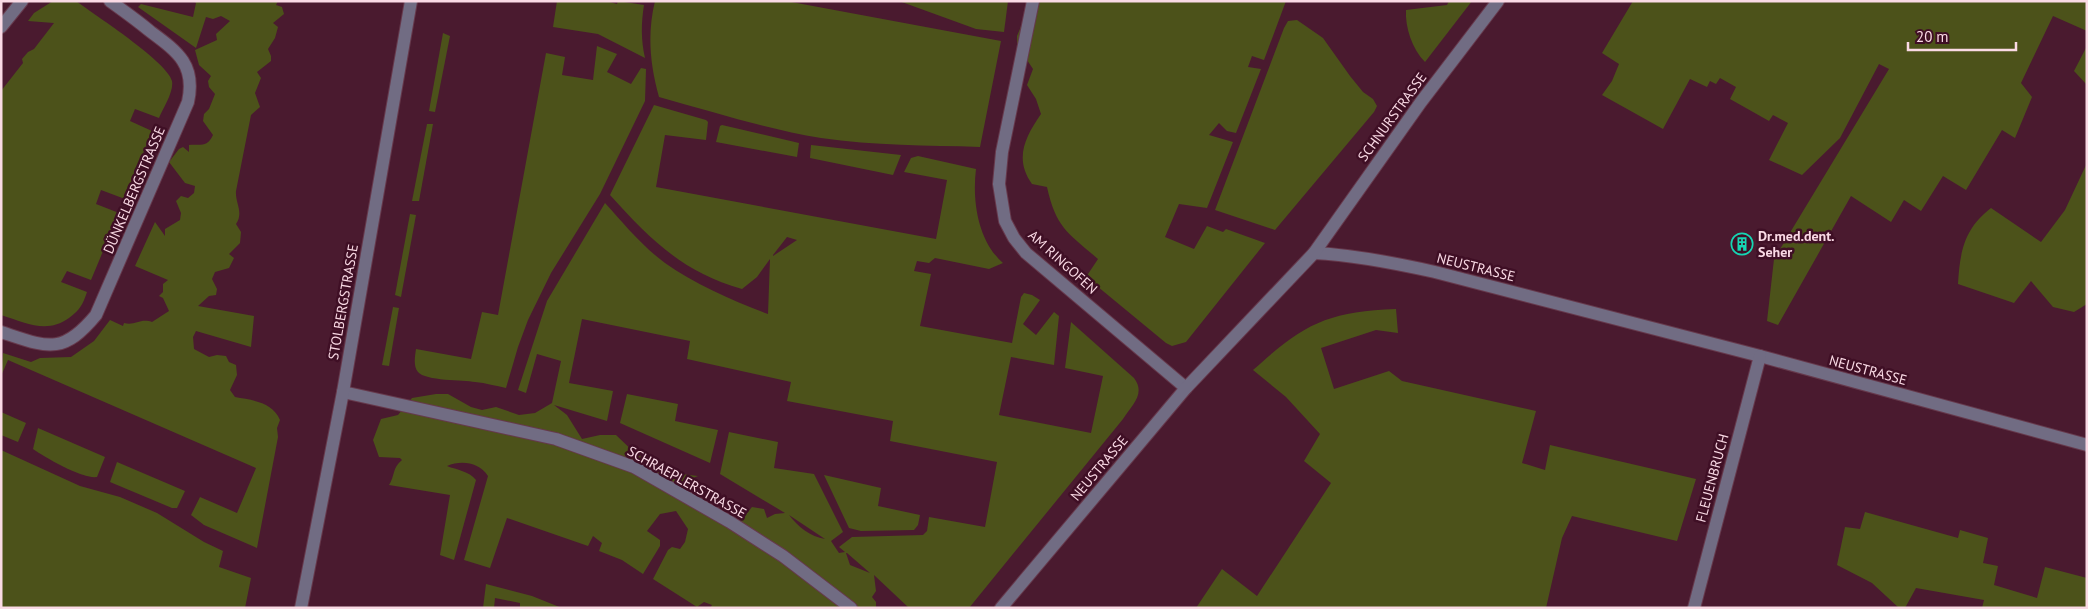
<svg xmlns="http://www.w3.org/2000/svg" width="2088" height="609" viewBox="0 0 2088 609" font-family="'PT Sans',sans-serif">
	<style>
		.green { fill: #4c521a; fill-rule: evenodd }
		.lines { fill: none; stroke-linecap: round; stroke-linejoin: round }
		.minor-casing { stroke: #66394c; stroke-width: 14 }
		.minor { stroke: #716c83; stroke-width: 12 }
		.labels { text-anchor: middle; stroke-width: 5; stroke-linejoin: round; paint-order: stroke }
		.street-label { font-size: 14px; fill: #fadae5; stroke: #3f0f25 }
		.poi-label { font-size: 14px; font-weight: bold; fill: #fadae5; stroke: #3f0f25; text-anchor: start }
	</style>
	<rect width="100%" height="100%" fill="#4a1a2f"/>
	<!-- green -->
	<g class="green">
		<path d="M53,1h23l7,5c18,13 85,57 89,75 2,11 -9,27 -13,37l-24,-9 -5,12 22,10 -27,68 -24,-9 -5,14 23,9 -28,67 -24,-9 -6,11 26,10c-4,12 -7,18 -18,26 -22,16 -43,5 -68,-3v-224l22,-28 -1,-4 6,-7 6,-3 20,-26 -26,-2 6,-8z"/>
		<path d="M194,1h84l-2,4 6,2 2,7 -11,9 5,4 -3,11 -7,11 3,7v5l-14,11 4,6 -6,15 5,14 -9,8 -15,76c-1,12 8,21 0,33l5,8 -1,11 -11,11 5,4 -5,10 -14,4 -3,7 5,10 -1,6 -7,1 -11,10 56,10 -3,31 -55,-16 -3,6 1,12 15,8 8,-2 9,1 3,6 7,3 1,10 -7,15 5,7c17,3 38,5 45,23l-3,8 1,9 -21,111 -53,-23 -13,-10 9,-18 37,16 19,-45 -248,-108 -7,16 2,-23 28,9 9,-4 31,-1 23,-16 16,-21 13,6 1,-3c11,3 16,-5 28,-1l17,-11 -6,-13 -4,-2 4,-4v-8l5,-4 -33,-14 20,-44 10,14v-7l15,-9 1,-7 -5,-12 5,-5 7,2 6,-5 1,-7 -10,-3 -16,-21 10,-13 4,-2 6,5v-7c12,-1 18,3 24,-10l-10,-14 1,-7 5,-5 6,-15 -6,-7 -1,-6 3,-5 -12,-11 -4,-15 22,-10 -1,-6 14,-13 -9,-5 -8,3 -7,-2 -10,31 -58,-41 3,-3 52,13 3,-14z"/>
		<path d="M557,1h49l11,3 1,-3 26,4c-3,19 -3,35 1,53l-47,-24 -45,-7z"/>
		<path d="M655,1h131l215,40 -21,106c-52,-2 -106,-1 -159,-9 -54,-9 -108,-26 -162,-41 -9,-32 -12,-63 -4,-96z"/>
		<path d="M899,1h109l-4,31 -28,-3z"/>
		<path d="M1027,1h259l-22,59 -12,-4 -4,11 13,2 -25,64 -9,-2 -8,-8 -10,12 24,7 -26,66 -28,-4 -14,33 29,12 13,-23 16,6 3,-3 39,14 -79,99 -14,4 -6,-3 -80,-66 12,-18c-30,-26 -42,-31 -51,-72l-15,-3c-18,-25 -7,-47 9,-70l-5,-15 -9,-14 6,-16 -16,-24v-9l7,-17z"/>
		<path d="M1449,1h23l-47,61c-13,-13 -20,-35 -19,-52l41,-5z"/>
		<path d="M1633,1h454v30l-34,-15 -32,67 11,14 -17,41 -13,-8 -36,60 -23,-14 -22,35 -17,-11 -13,22 -40,-26 -73,129 -11,-4 7,-62 115,-190 -10,-5 -39,74 -38,37 -33,-15 19,-37 -15,-8 -4,6 -39,-22 6,-12 -16,-9 -4,6 -6,-3 -3,6 -17,-8 -27,50 -61,-34 10,-14 7,-17 -17,-11z"/>
		<path d="M1297,20l26,18 27,38 13,16 10,7 4,7 -3,6 -99,118 -60,-20 69,-182 4,-7z"/>
		<path d="M443,33l7,3 -15,76 -6,-1z"/>
		<path d="M597,46l20,8 -10,18 24,12 10,-16 5,1 -1,32 -45,93 -49,79 -23,47 -10,27 -12,41c-10,-2 -20,-5 -31,-6 -11,-2 -50,-1 -57,-10 -5,-6 -3,-16 -2,-23l55,10 11,-47 16,3 48,-262 19,4 -3,18 31,5z"/>
		<path d="M2087,46v39l-13,-14z"/>
		<path d="M654,105l52,15 2,2 -2,18 -41,-5 -9,52 280,52 11,-59 -43,-8 7,-14 7,-2 58,13c-4,32 2,72 27,94l-14,6 -54,-11 -6,5 -12,-2 -3,10 17,3 -11,52 92,17 9,-46 3,-4 8,2 8,5 -17,24 13,11 18,-23 5,4 -5,49 -43,-8 -12,58 92,18 12,-57 -38,-8 6,-46 63,56c12,16 -2,27 -11,41l-154,189h-60l-35,-33 2,16 -4,6 4,5v6h-166l2,-3 -8,-3 -7,5 -44,-28 15,-29 4,-3 8,2 5,-7 3,-13 -12,-18 -16,3 -13,17 13,9v6l-17,28 -21,-14 -23,-9 3,-8 -9,-7 -5,10 -81,-28 -17,50 -26,-8 24,-84c-9,-14 -27,-16 -41,-10 10,4 22,5 29,14l-22,80 -14,-5 10,-60 -61,-10c6,-9 3,-17 13,-25l-2,-2 -21,-1 -6,-17 8,-21 17,-4 14,-17 24,-4h12l23,13 11,3 14,-3 23,8 16,-2 17,-10 9,-42 -24,-7 -11,39 -8,-3 29,-89 58,-98c19,21 37,43 60,60 30,21 68,38 103,51l2,-55 -13,18 -15,12c-60,-17 -92,-50 -132,-94zM787,237l10,3 -24,16v-1zM582,319l108,22 -3,18 104,23 -4,19 106,20 -3,20 107,21 -12,65 -56,-10 -2,14 -4,4 -71,2 -13,10 6,5 -6,1 -8,-12 12,-9 -29,-58 -40,-6 4,-26 -49,-10 -9,42 65,39 -10,1 -8,4 -3,-9 -12,-2 -14,17 -42,-27 -5,-8 6,-2 -7,-8 8,-3 -34,-4 -11,-14 -15,-2 -22,-21h-16l-18,4 -15,-24 -13,-10 53,16 6,-30 -44,-8zM789,515l36,24c-14,-2 -28,-13 -36,-24zM846,553h1l23,20 -20,-8z"/>
		<path d="M427,124h6l-14,77h-7z"/>
		<path d="M722,125l77,18 -2,14 -81,-15 4,-16z"/>
		<path d="M811,145l90,10 -8,20 -83,-17z"/>
		<path d="M2087,163v141l-13,8 -21,-5 -22,-26 -17,22 -56,-19c2,-33 6,-55 33,-76l50,34 24,-32z"/>
		<path d="M410,214l6,1 -15,82 -6,-2z"/>
		<path d="M393,307l6,1 -10,58 -7,-1z"/>
		<path d="M1396,309l2,24 -22,-3 -55,18 13,41 55,-18 13,10 134,30 -14,52 23,7 5,-25 146,34 -19,62 -105,-25 -10,22 -16,70h-350l26,-39 35,27 74,-113 -27,-22 16,-27 -34,-37 -33,-27c51,-46 73,-58 143,-61z"/>
		<path d="M627,394l51,10 -3,17 43,9 -8,33 -90,-40z"/>
		<path d="M1,412l25,11 -8,19 -17,-7z"/>
		<path d="M38,428l67,29 -8,20c-15,2 -51,-19 -64,-28z"/>
		<path d="M1,450l79,36 40,11 37,16 47,29 19,9 -4,16 32,11 -6,30h-244z"/>
		<path d="M117,462l68,29 -8,17h-5l-62,-26z"/>
		<path d="M824,475l57,13 -3,18 42,9 -2,10 -4,5 -53,1 -12,-3z"/>
		<path d="M1865,512l93,26 2,-8 28,8 -5,25 15,3 -4,19 43,13 8,-31 42,11v30h-105l2,-8 -68,-12 -11,20h-6l-27,-25 -35,-18 8,-38 15,2z"/>
		<path d="M486,584l46,12 30,12h-42v-5l-25,-5 -1,10h-11z"/>
	</g>
	<g class="lines">
		<!-- minor casing -->
		<g class="minor-casing">
			<g id="minor">
				<path d="M1033,1l-31,151 -3,32 6,37 9,17 12,15 160,135"/>
				<path d="M1,27l21,-26"/>
				<path d="M1314,253c41,2 81,10 121,19l325,84 327,89"/>
				<path d="M1,332c46,15 61,24 95,-17l92,-213c8,-37 -10,-50 -37,-70 -13,-11 -27,-21 -41,-31"/>
				<path d="M343,392l213,47 78,28 96,55 53,34 68,52"/>
				<path d="M301,608l42,-216 68,-391"/>
				<path d="M1001,608l185,-220 128,-135 107,-151 77,-101"/>
				<path d="M1694,608l66,-252"/>
			</g>
		</g>
		<!-- minor -->
		<use href="#minor" class="minor"/>
	</g>
	<!-- icons -->
	<defs>
		<g id="building-ring" transform="scale(1.125)"><circle r="9.5" fill="#3f0f25" stroke="#16d5b3" stroke-width="1.5"/><path d="M-4-6H4V6H1V3H-1V6H-4ZM-2.5-4.3h1.7v1.8h-1.7ZM.8-4.3h1.7v1.8H.8ZM-2.5-1h1.7V.8h-1.7ZM.8-1h1.7V.8H.8Z" fill="#16d5b3"/></g>
	</defs>
	<g fill-rule="evenodd">
		<use href="#building-ring" x="1742" y="244"/>
	</g>
	<g class="labels">
		<!-- street labels -->
		<g class="street-label">
			<text transform="translate(1392 117) rotate(-54)" y="5">SCHNURSTRASSE</text>
			<text transform="translate(134 190) rotate(-67)" y="5">DÜNKELBERGSTRASSE</text>
			<text transform="translate(1063 262) rotate(42)" y="5">AM RINGOFEN</text>
			<text transform="translate(1476 267) rotate(14)" y="5">NEUSTRASSE</text>
			<text transform="translate(343 302) rotate(-80)" y="5">STOLBERGSTRASSE</text>
			<text transform="translate(1868 370) rotate(15)" y="5">NEUSTRASSE</text>
			<text transform="translate(1099 468) rotate(-50)" y="5">NEUSTRASSE</text>
			<text transform="translate(1712 478) rotate(-75)" y="5">FLEUENBRUCH</text>
			<text transform="translate(687 482) rotate(29)" y="5">SCHRAEPLERSTRASSE</text>
		</g>
		<!-- poi labels -->
		<g class="poi-label">
			<text x="1758" y="241">Dr.med.dent.<tspan x="1758" dy="16">Seher</tspan></text>
		</g>
	</g>
	<!-- border -->
	<rect width="2088" height="609" fill="none" stroke="#fadae5" stroke-width="5"/>
	<!-- scale -->
	<path d="M1908 42v8h108v-8" fill="none" stroke="#fadae5" stroke-width="2.5"/>
	<text x="1916" y="42" font-size="15" fill="#fadae5" stroke="#3f0f25" stroke-width="4" paint-order="stroke">20 m</text>
</svg>
